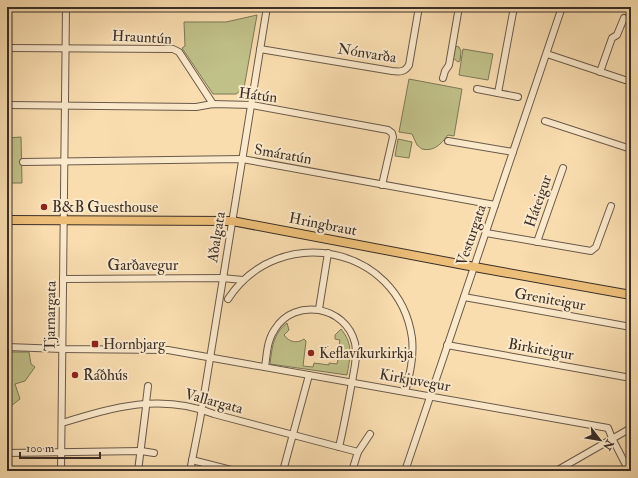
<svg xmlns="http://www.w3.org/2000/svg" width="638" height="478" viewBox="0 0 638 478" font-family="'IM FELL Double Pica',serif">
	<style>
		.green { fill: #c0c089; stroke: #7d7858 }
		.lines { fill: none; stroke-linecap: round; stroke-linejoin: round }
		.minor-casing { stroke: #6a5a4a; stroke-width: 8 }
		.major-casing { stroke: #3a2f28; stroke-width: 10 }
		.minor { stroke: #fbe9cb; stroke-width: 6 }
		.major { stroke: #ecbe78; stroke-width: 8 }
		.poi-dot { fill: #8f2418; stroke: #fbe9cb; stroke-width: 1.5 }
		.labels { text-anchor: middle; stroke-width: 4; stroke-linejoin: round; paint-order: stroke }
		.street-label { font-size: 15px; fill: #3a2f28; stroke: #fbe9cb }
		.poi-label { font-size: 15px; fill: #3a2f28; stroke: #fbe9cb; text-anchor: start }
	</style>
	<rect width="100%" height="100%" fill="#f9ddaf"/>
	<filter id="stains"><feTurbulence type="fractalNoise" baseFrequency=".005" numOctaves="4"/><feColorMatrix values="0 0 0 0 .2 0 0 0 0 .09 0 0 0 0 .02 0 0 0 .5 -.17"/></filter>
	<radialGradient id="worn" r=".72"><stop offset=".6" stop-color="#630" stop-opacity="0"/><stop offset="1" stop-color="#630" stop-opacity=".3"/></radialGradient>
	<!-- green -->
	<g class="green">
		<path d="M257,15l-13,73 -8,6h-23l-31,-46 3,-2 -1,-24h42z"/>
		<path d="M455,46l4,1 2,4 -1,10 -2,1 -5,-4z"/>
		<path d="M463,49l30,5 -5,26 -29,-5z"/>
		<path d="M409,79l53,10 -8,47 -6,-1c-7,9 -14,17 -26,14l-5,-4 -5,-11 -13,-2z"/>
		<path d="M21,137l1,46h-15v-45z"/>
		<path d="M398,139l14,3 -3,16 -14,-2z"/>
		<path d="M287,323l2,7 -5,5c5,7 13,9 20,4l2,2 -3,25 10,1 1,-4 15,2v-2l8,1 2,-9h4v-3l-1,-1v-6h-3l1,-5 -5,-1v-4l6,-6c13,16 9,28 6,46l-77,-11c2,-16 3,-30 17,-41z"/>
		<path d="M7,352h22l2,12 4,3 -10,14 -10,3 5,15 -9,7h-4z"/>
	</g>
	<g class="lines">
		<!-- minor casing -->
		<g class="minor-casing">
			<g id="minor">
				<path d="M410,7l9,1"/>
				<path d="M7,48l166,1 6,3 34,52"/>
				<path d="M260,49l132,22c8,1 13,1 17,-6l10,-58"/>
				<path d="M547,54l84,28"/>
				<path d="M600,72l12,-34 5,-3 7,-17"/>
				<path d="M443,78l2,-7 4,-6 10,-58"/>
				<path d="M477,89l41,8"/>
				<path d="M498,93l16,-86"/>
				<path d="M7,105l189,2 17,-3 39,1 136,25 4,3 1,4 -11,48"/>
				<path d="M545,121l86,28"/>
				<path d="M448,141l65,11"/>
				<path d="M23,162l219,-3 253,46"/>
				<path d="M486,233l105,18 5,-4 15,-41"/>
				<path d="M537,242l26,-74"/>
				<path d="M63,279l159,-1 21,2"/>
				<path d="M464,297l167,30"/>
				<path d="M228,299c50,-77 171,-54 184,39 2,19 -2,36 -7,54"/>
				<path d="M319,309l9,-56"/>
				<path d="M447,345l184,33"/>
				<path d="M7,347l55,2 106,1 440,78 4,10 17,33"/>
				<path d="M265,367c2,-13 2,-27 10,-38 20,-32 71,-23 80,14 3,13 -1,26 -3,39 -4,22 -8,44 -13,65"/>
				<path d="M146,403l2,-17"/>
				<path d="M62,423c52,-16 99,-30 152,-9l144,38"/>
				<path d="M7,453l134,-2 13,2"/>
				<path d="M192,460l43,11"/>
				<path d="M61,471l5,-464"/>
				<path d="M138,471l8,-64"/>
				<path d="M190,471l10,-51 67,-413"/>
				<path d="M283,471l26,-96"/>
				<path d="M352,471l6,-19 12,-18"/>
				<path d="M405,471l157,-464"/>
				<path d="M556,471l75,-43"/>
			</g>
		</g>
		<!-- major casing -->
		<g class="major-casing">
			<path id="major" d="M7,220l225,1 248,47 151,27"/>
		</g>
		<!-- minor -->
		<use href="#minor" class="minor"/>
		<!-- major -->
		<use href="#major" class="major"/>
	</g>
	<!-- markers -->
	<g class="poi-dot">
		<circle cx="44" cy="207" r="4"/>
		<rect x="91" y="340" width="8" height="8" rx="2"/>
		<circle cx="311" cy="353" r="4"/>
		<circle cx="75" cy="375" r="4"/>
	</g>
	<g class="labels">
		<!-- street labels -->
		<g class="street-label">
			<text transform="translate(142 37) rotate(3)" y="5">Hrauntún</text>
			<text transform="translate(367 53) rotate(9)" y="5">Nónvarða</text>
			<text transform="translate(258 95) rotate(7)" y="5">Hátún</text>
			<text transform="translate(283 154) rotate(10)" y="5">Smáratún</text>
			<text transform="translate(538 201) rotate(-71)" y="5">Háteigur</text>
			<text transform="translate(323 224) rotate(11)" y="5">Hringbraut</text>
			<text transform="translate(471 235) rotate(-71)" y="5">Vesturgata</text>
			<text transform="translate(216 237) rotate(-81)" y="5">Aðalgata</text>
			<text x="143" y="270">Garðavegur</text>
			<text transform="translate(550 299) rotate(10)" y="5">Greniteigur</text>
			<text transform="translate(50 316) rotate(-89)" y="5">Tjarnargata</text>
			<text transform="translate(541 349) rotate(10)" y="5">Birkiteigur</text>
			<text transform="translate(415 380) rotate(10)" y="5">Kirkjuvegur</text>
			<text transform="translate(214 401) rotate(15)" y="5">Vallargata</text>
		</g>
		<!-- poi labels -->
		<g class="poi-label">
			<text x="52" y="212">B&amp;B Guesthouse</text>
			<text x="103" y="349">Hornbjarg</text>
			<text x="319" y="358">Keflavíkurkirkja</text>
			<text x="83" y="380">Ráðhús</text>
		</g>
	</g>
	<!-- margin -->
	<rect width="638" height="478" fill="none" stroke="#f9ddaf" stroke-width="24"/>
	<rect x="8" y="8" width="622" height="462" fill="none" stroke="#3a2f28" stroke-width="2"/>
	<rect x="12" y="12" width="614" height="454" fill="none" stroke="#3a2f28"/>
	<!-- north arrow -->
	<g transform="translate(600 440) rotate(121)" stroke="#fbe9cb" stroke-width="3" paint-order="stroke">
	<path d="M0-3L7 15L0 10L-7 15Z" fill="#3a2f28"/>
	<text y="-6" font-size="11" font-weight="bold" text-anchor="middle" fill="#3a2f28">N</text>
	</g>
	<!-- scale -->
	<path d="M20 452v6h80v-6" fill="none" stroke="#3a2f28" stroke-width="2"/>
	<text x="26" y="452" font-size="12" fill="#3a2f28" stroke="#fbe9cb" stroke-width="3" paint-order="stroke">100 m</text>
	<rect width="100%" height="100%" filter="url(#stains)"/>
	<rect width="100%" height="100%" fill="url(#worn)"/>
</svg>
